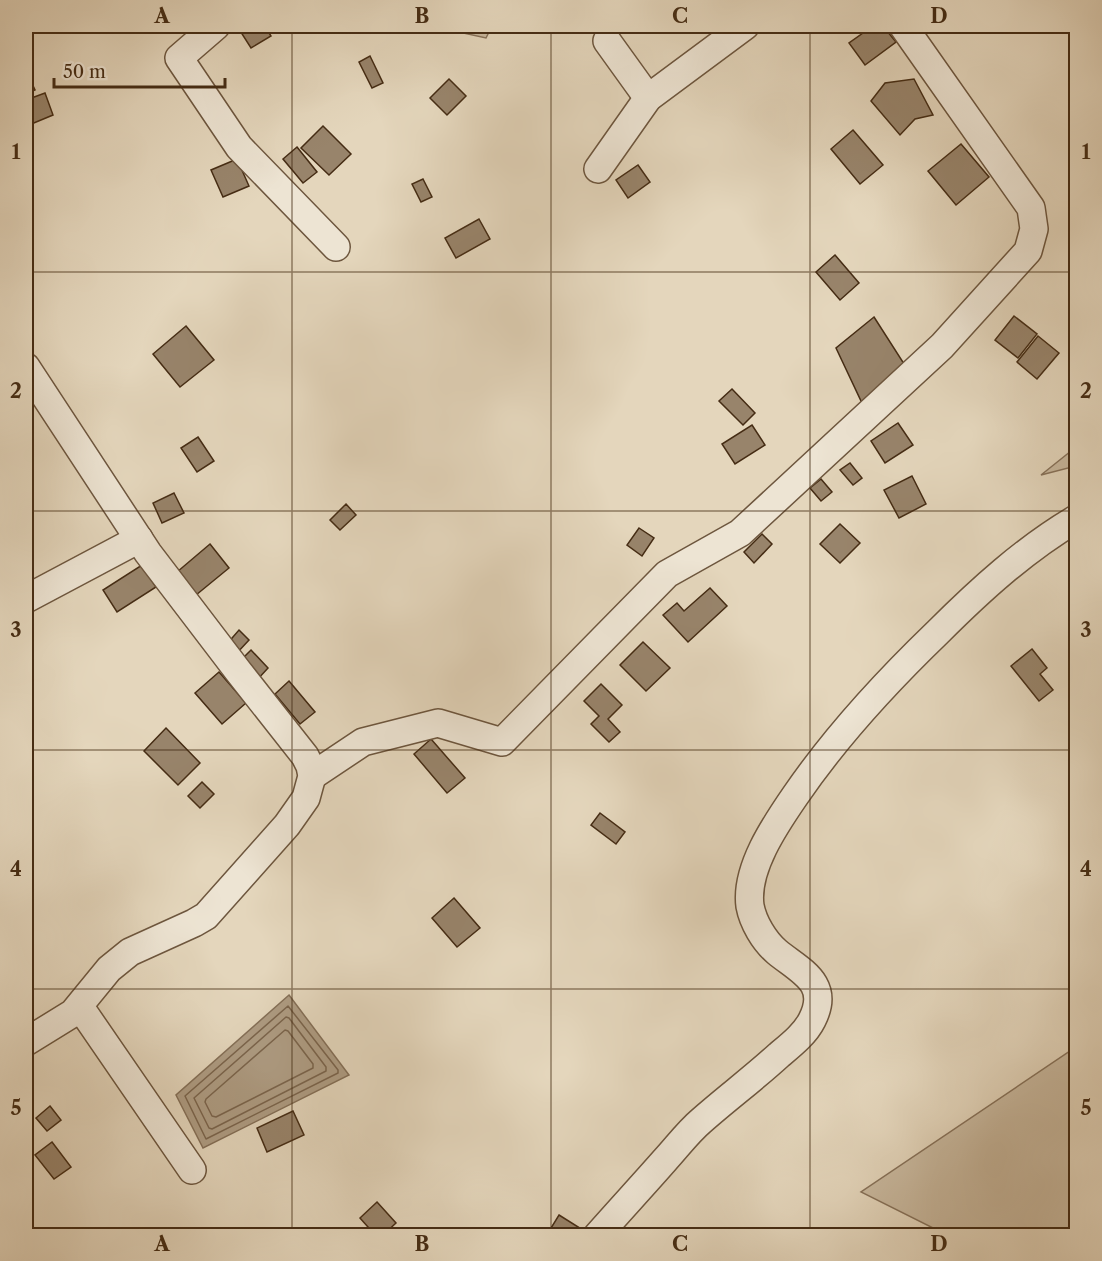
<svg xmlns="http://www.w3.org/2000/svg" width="1102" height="1261" viewBox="0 0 1102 1261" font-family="'Libre Caslon Text',serif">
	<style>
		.green { fill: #c9b99f; stroke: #87725a; stroke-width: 1.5 }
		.water { fill: #ae9c83; stroke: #846f57; stroke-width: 1.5 }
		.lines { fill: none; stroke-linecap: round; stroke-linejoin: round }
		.shore { stroke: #7a644c; stroke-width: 1.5 }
		.building { fill: #98846b; stroke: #452c14; stroke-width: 1.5 }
		.street-casing { stroke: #6d563e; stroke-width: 30 }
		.street { stroke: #ede4d3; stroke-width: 27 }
		.grid { fill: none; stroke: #452c14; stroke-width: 1.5; stroke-opacity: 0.55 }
		.neatline { fill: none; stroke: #452c14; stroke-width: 2 }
		.grid-label { font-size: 20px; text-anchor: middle; font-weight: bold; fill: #452c14 }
	</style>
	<rect width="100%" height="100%" fill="#e4d6bc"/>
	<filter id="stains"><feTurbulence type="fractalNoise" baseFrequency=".00333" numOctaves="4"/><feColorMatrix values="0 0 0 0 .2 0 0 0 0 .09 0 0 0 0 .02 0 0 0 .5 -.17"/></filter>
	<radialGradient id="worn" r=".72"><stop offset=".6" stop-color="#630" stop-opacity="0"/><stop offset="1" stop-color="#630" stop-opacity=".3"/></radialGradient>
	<!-- green -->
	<g class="green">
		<path d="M431,26h61l-6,12z"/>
		<path d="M1076,447v19l-35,9z"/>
		<path d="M1076,1047v188h-129l-86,-43z"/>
	</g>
	<!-- water -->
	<path class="water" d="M289,995l60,80 -146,73 -27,-53z"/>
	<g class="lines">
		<!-- shore -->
		<g class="shore">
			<path d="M288,1006l50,64v3l-132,66 -21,-43z"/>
			<path d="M286,1017l3,1 37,49v4l-114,58 -3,-1 -15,-30z"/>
			<path d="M285,1030l3,1 25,33v4l-97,49 -4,-1 -7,-14 1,-3z"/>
		</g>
	</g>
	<!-- building -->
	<g class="building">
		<path d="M237,26h28l6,10 -20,12z"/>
		<path d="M873,26h10l13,16 -31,23 -16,-22z"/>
		<path d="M370,56l13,27 -11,5 -13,-26z"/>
		<path d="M26,71l9,19 -9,4z"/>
		<path d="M449,79l17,17 -19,19 -17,-17z"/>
		<path d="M914,79l19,36 -18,4 -15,16 -29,-34 14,-18z"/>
		<path d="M45,93l8,22 -24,10 -3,-8v-17z"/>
		<path d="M323,126l28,28 -22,21 -28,-27z"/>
		<path d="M853,130l30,35 -23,19 -29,-35z"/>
		<path d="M961,144l28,33 -33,28 -28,-34z"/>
		<path d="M297,147l20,25 -14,11 -20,-24z"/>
		<path d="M237,159l12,27 -26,11 -12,-27z"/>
		<path d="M638,165l12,17 -22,16 -12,-18z"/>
		<path d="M423,179l9,18 -11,5 -9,-18z"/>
		<path d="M479,219l11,20 -34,19 -11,-20z"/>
		<path d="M835,255l24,28 -19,17 -24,-28z"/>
		<path d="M1014,316l23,18 -19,24 -23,-18z"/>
		<path d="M874,317l34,53 -46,33 -26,-55z"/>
		<path d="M186,326l28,34 -34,27 -27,-33z"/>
		<path d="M1038,336l21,17 -22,26 -20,-17z"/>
		<path d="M732,389l23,24 -12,12 -24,-24z"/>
		<path d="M898,423l15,22 -28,18 -14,-22z"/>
		<path d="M752,425l13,20 -30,19 -13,-20z"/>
		<path d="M198,437l16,24 -17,11 -16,-24z"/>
		<path d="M850,463l12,15 -9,7 -13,-15z"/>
		<path d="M912,476l14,28 -27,14 -15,-28z"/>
		<path d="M821,479l11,13 -11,9 -11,-13z"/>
		<path d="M174,493l10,20 -22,10 -9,-20z"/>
		<path d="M346,504l10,11 -16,15 -10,-10z"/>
		<path d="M840,524l20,19 -20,20 -20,-19z"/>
		<path d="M639,528l15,10 -12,18 -15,-11z"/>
		<path d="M762,534l10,10 -18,19 -10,-11z"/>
		<path d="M210,544l19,24 -33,27 -19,-23z"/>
		<path d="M142,565l14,22 -39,25 -14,-22z"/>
		<path d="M710,588l17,18 -39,36 -25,-27 14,-12 7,8z"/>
		<path d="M239,630l10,10 -13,14 -10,-9z"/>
		<path d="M643,642l27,26 -24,23 -26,-26z"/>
		<path d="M1032,649l15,19 -7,6 13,16 -14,11 -28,-35z"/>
		<path d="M251,650l17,18 -11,12 -18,-18z"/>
		<path d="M219,672l27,31 -24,21 -27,-31z"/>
		<path d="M289,681l26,31 -15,12 -25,-30z"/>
		<path d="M601,684l21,21 -14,14 12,13 -11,10 -18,-18 8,-8 -15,-15z"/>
		<path d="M166,728l34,35 -22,22 -34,-34z"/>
		<path d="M431,739l34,39 -18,15 -33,-39z"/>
		<path d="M202,782l12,12 -14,14 -12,-12z"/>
		<path d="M600,813l25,19 -9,12 -25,-19z"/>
		<path d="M454,898l26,30 -23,19 -25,-29z"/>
		<path d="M50,1106l11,14 -14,11 -11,-13z"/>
		<path d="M293,1111l11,24 -37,17 -10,-24z"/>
		<path d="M52,1142l19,25 -17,12 -19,-24z"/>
		<path d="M377,1202l19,21 -14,13h-6l-16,-18z"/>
		<path d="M559,1215l32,20 -28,1 -12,-8z"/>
	</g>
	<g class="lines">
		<!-- street casing -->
		<g class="street-casing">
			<g id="street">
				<path d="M216,26l-37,32 60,89 97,100"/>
				<path d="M607,41l41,57"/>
				<path d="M598,169l50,-71 97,-72"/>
				<path d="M26,367l122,186 90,118 67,85 5,10 2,10 -6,22 -19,27 -81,91 -12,7 -64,29 -21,17 -36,44 -47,29"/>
				<path d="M26,599l113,-60"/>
				<path d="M312,776l51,-34 75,-19 64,19 165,-168 73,-41 202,-187 86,-95 6,-22 -3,-21 -128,-182"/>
				<path d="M80,1007l112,163"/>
				<path d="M597,1236c23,-26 46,-51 68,-76 12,-13 23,-28 36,-39 26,-23 53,-43 78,-66 12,-10 26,-21 33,-35 19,-37 -12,-49 -35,-68 -13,-11 -24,-30 -27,-46 -5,-37 25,-81 45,-110 41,-60 90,-113 143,-164 42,-42 87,-83 138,-113"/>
			</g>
		</g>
		<!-- street -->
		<use href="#street" class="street"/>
	</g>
	<!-- grid -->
	<path class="grid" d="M292,26v1210M551,26v1210M810,26v1210M26,272h1050M26,511h1050M26,750h1050M26,989h1050"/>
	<!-- margin -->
	<rect width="1102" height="1261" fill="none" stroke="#e4d6bc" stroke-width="66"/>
	<!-- scale -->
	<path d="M54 78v9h171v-9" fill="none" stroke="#452c14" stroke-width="3"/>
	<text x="63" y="78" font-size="18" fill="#452c14" stroke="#ede4d3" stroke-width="4.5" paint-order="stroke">50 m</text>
	<rect x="33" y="33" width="1036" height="1195" class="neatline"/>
	<g class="grid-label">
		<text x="162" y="23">A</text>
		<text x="422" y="23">B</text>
		<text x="680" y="23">C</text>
		<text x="939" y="23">D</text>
		<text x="16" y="159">1</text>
		<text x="1086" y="159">1</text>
		<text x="16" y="398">2</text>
		<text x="1086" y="398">2</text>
		<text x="16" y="637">3</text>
		<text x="1086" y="637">3</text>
		<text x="16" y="876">4</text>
		<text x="1086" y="876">4</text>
		<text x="16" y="1115">5</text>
		<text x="1086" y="1115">5</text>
		<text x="162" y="1251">A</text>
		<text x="422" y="1251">B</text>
		<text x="680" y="1251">C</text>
		<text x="939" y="1251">D</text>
	</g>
	<rect width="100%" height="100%" filter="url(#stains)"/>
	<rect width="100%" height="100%" fill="url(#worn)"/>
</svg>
